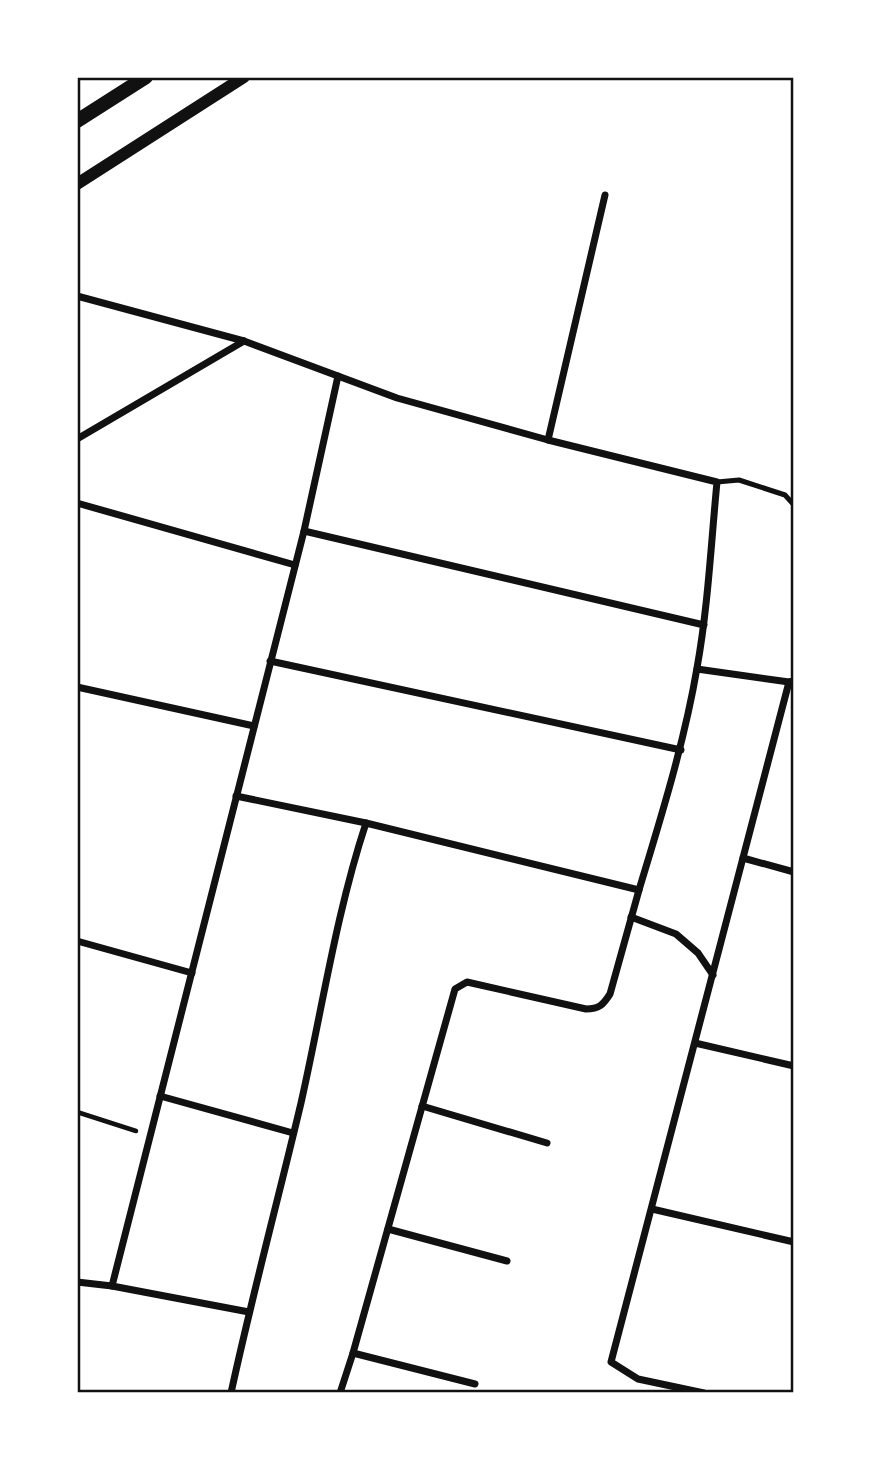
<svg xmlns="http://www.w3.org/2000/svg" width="871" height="1470" viewBox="0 0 871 1470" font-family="'Titillium Web',sans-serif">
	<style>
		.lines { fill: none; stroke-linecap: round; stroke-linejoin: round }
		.path { stroke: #111; stroke-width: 4.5 }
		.service { stroke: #111; stroke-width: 5 }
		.minor { stroke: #111; stroke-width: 7 }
		.tertiary { stroke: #111; stroke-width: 12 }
		.secondary { stroke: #111; stroke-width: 14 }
		.neatline { fill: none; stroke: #111; stroke-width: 2.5 }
	</style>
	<rect width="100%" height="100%" fill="#fff"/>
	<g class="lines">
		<!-- path -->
		<path class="path" d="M77,1112l59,19"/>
		<!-- service -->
		<path class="service" d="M717,482l22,-2 46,15 9,10"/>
		<!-- minor -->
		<g class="minor">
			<path d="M77,296l167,45 153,57 151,42 169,42c-6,62 -9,125 -20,186 -13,76 -36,149 -58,222l-273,-67c-30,91 -44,187 -65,280 -23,97 -49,193 -70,290"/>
			<path d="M77,439l167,-98"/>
			<path d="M548,440l57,-245"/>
			<path d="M77,503l218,62"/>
			<path d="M304,531l400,94"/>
			<path d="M270,661l411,89"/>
			<path d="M697,669l92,13 5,-1"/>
			<path d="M77,687l177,39"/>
			<path d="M236,796l130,27"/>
			<path d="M743,858l51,14"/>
			<path d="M631,917l45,17 22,19 15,22"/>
			<path d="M77,941l115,32"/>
			<path d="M695,1043l99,23"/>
			<path d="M160,1096l133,37"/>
			<path d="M422,1106l125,37"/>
			<path d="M652,1209l142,33"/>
			<path d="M388,1229l119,32"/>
			<path d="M77,1282l35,4 137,26"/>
			<path d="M112,1286l192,-755 34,-155"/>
			<path d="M475,1384l-122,-31 102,-364 12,-7 119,27c13,0 17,-4 24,-15l29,-104"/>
			<path d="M340,1393l13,-40"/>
			<path d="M704,1393l-66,-14 -27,-17 178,-680"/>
		</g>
		<!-- tertiary -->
		<path class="tertiary" d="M77,184l167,-107"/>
		<!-- secondary -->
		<path class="secondary" d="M77,121l69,-44"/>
	</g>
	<!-- border -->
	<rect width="871" height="1470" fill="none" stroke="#ffffff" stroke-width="158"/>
	<rect x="79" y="79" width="713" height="1312" class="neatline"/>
</svg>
